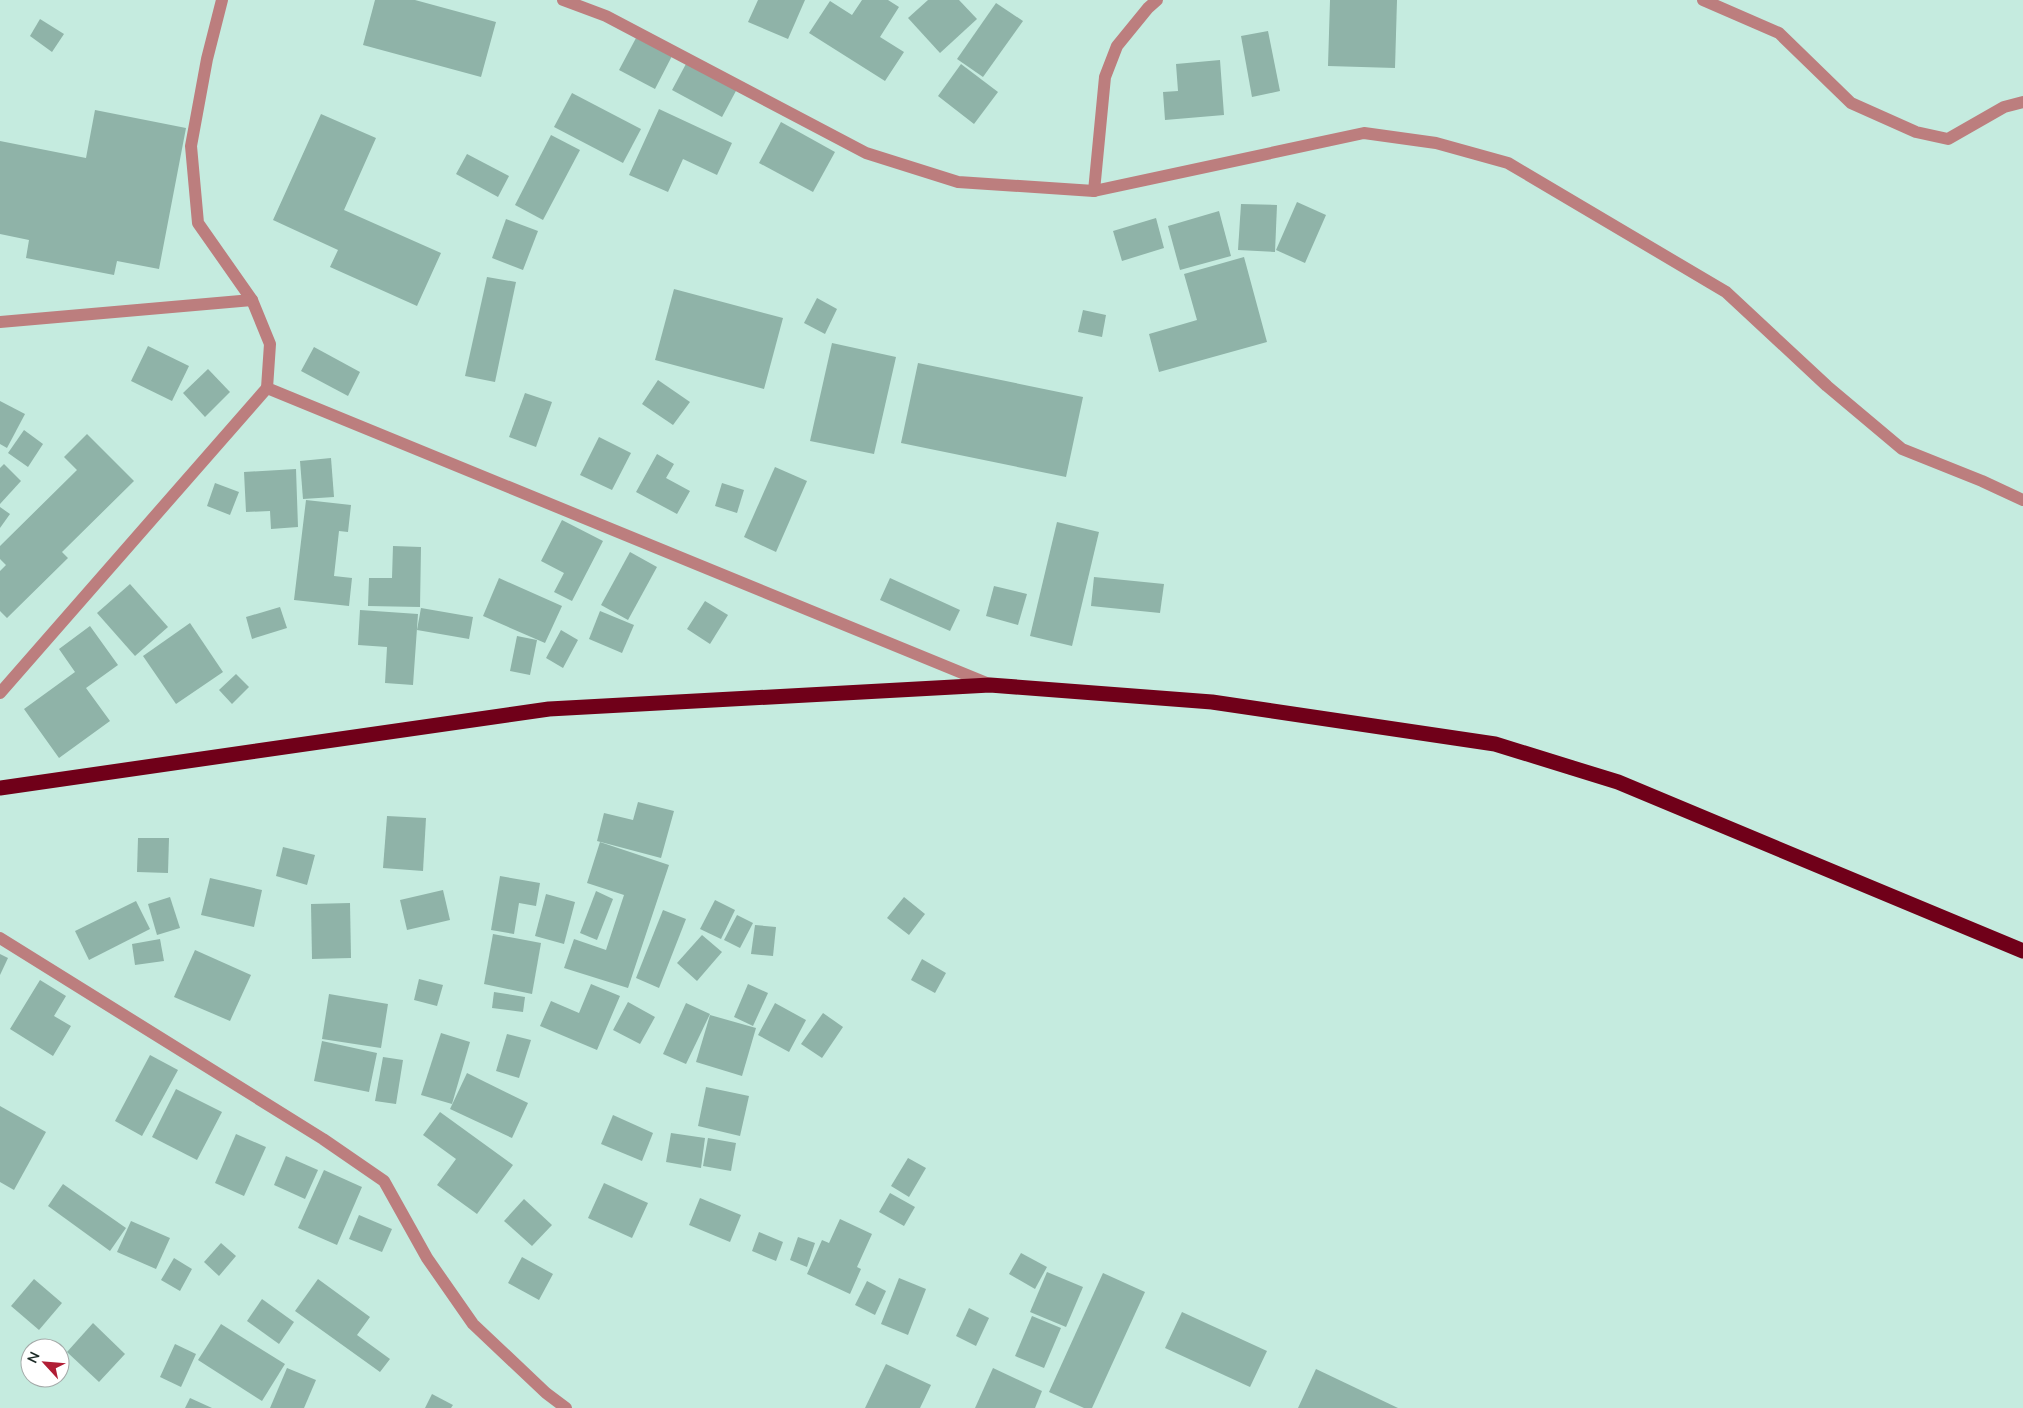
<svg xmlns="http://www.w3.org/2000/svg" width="2023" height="1408" viewBox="0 0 2023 1408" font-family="'Nunito Sans',sans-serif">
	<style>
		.building { fill: #8fb3a8 }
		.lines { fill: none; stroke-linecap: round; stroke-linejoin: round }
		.minor { stroke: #bc7e7e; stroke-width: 12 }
		.highway { stroke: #700019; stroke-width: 15 }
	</style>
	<rect width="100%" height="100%" fill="#c5ebdf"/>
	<!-- building -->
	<g class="building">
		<path d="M375,0h40l81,22 -15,55 -118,-32z"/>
		<path d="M758,0h47l-17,39 -40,-17z"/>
		<path d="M862,0h26l11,7 -19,30 24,15 -19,29 -76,-48 21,-32 22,14z"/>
		<path d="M928,0h31l18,19 -37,34 -32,-35z"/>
		<path d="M1330,0h67l-2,68 -67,-2z"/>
		<path d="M996,3l27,18 -40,56 -26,-18z"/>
		<path d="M40,19l24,15 -12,18 -22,-16z"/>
		<path d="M1268,31l12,60 -28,6 -11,-61z"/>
		<path d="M636,38l36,18 -17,33 -36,-19z"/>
		<path d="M1220,60l4,55 -59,5 -2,-28 15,-1 -2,-27z"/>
		<path d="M687,62l50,27 -15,28 -50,-27z"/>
		<path d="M961,64l37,28 -24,32 -36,-28z"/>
		<path d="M572,93l69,36 -18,34 -69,-36z"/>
		<path d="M659,109l73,34 -15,32 -34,-16 -15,33 -39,-17z"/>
		<path d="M95,110l91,18 -27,141 -42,-8 -3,14 -88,-17 3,-18 -29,-6v-93l86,17z"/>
		<path d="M321,114l55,24 -32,72 97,43 -24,53 -87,-39 8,-17 -65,-30z"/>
		<path d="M781,122l54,30 -22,40 -54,-29z"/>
		<path d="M551,135l29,15 -37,70 -28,-15z"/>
		<path d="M467,154l42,22 -11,21 -42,-23z"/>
		<path d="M1297,202l29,13 -21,48 -29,-13z"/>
		<path d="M1241,204l36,1 -2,47 -37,-2z"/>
		<path d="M1219,211l12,45 -51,14 -12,-44z"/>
		<path d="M1156,218l8,30 -42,13 -9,-30z"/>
		<path d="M506,219l32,12 -15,39 -31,-12z"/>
		<path d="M1244,257l23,85 -108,30 -10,-38 48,-14 -13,-46z"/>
		<path d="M487,277l29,5 -21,100 -30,-6z"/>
		<path d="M674,289l109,29 -19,71 -109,-29z"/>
		<path d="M817,298l20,11 -12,25 -21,-11z"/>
		<path d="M1083,310l23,5 -4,22 -24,-5z"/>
		<path d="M832,343l64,14 -22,97 -64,-13z"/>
		<path d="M148,346l41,20 -17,35 -41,-20z"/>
		<path d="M314,347l46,25 -12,24 -47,-25z"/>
		<path d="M918,363l165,34 -17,80 -165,-34z"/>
		<path d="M208,369l22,23 -25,25 -22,-24z"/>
		<path d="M658,380l32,22 -17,23 -31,-21z"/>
		<path d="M525,393l27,9 -16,45 -27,-10z"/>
		<path d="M0,401l25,13 -18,34 -7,-4z"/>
		<path d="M24,430l19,14 -15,23 -20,-14z"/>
		<path d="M87,434l47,47 -72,71 6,6 -61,60 -7,-7v-40l6,-6 -6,-6v-13l77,-76 -13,-13z"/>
		<path d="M599,437l32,16 -19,37 -32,-15z"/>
		<path d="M657,454l17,10 -8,14 24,13 -13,23 -41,-22z"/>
		<path d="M331,458l3,39 -31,2 -3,-38z"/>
		<path d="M4,464l17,17 -21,23v-36z"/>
		<path d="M775,467l32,14 -31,71 -32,-15z"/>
		<path d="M296,469l2,58 -27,2 -1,-18 -24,1 -2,-40z"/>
		<path d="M215,483l24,9 -9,23 -23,-9z"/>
		<path d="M722,483l22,7 -7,23 -22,-7z"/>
		<path d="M306,500l45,5 -3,27 -9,-1 -5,45 18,2 -3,28 -55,-6z"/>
		<path d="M0,507l10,7 -10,14z"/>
		<path d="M562,520l41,21 -31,60 -18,-9 10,-19 -23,-12z"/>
		<path d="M1057,522l42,10 -27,114 -42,-10z"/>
		<path d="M393,546l28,1 -1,60 -52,-1 1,-28h23z"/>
		<path d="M630,552l27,15 -29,53 -27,-15z"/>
		<path d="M1094,577l70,7 -4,29 -69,-7z"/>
		<path d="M499,578l63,28 -17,37 -62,-27z"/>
		<path d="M890,578l70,32 -10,21 -70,-31z"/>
		<path d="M130,584l38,43 -33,29 -38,-43z"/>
		<path d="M994,586l33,8 -9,31 -32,-9z"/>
		<path d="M705,601l23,14 -18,29 -23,-15z"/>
		<path d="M280,607l7,21 -35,11 -6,-22z"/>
		<path d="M421,608l52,9 -4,22 -52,-9z"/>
		<path d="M360,610l58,4 -5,71 -28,-2 2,-36 -29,-2z"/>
		<path d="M600,611l34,14 -12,28 -33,-14z"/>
		<path d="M190,623l33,49 -47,32 -33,-48z"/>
		<path d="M90,626l28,39 -32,23 24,33 -51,37 -35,-49 51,-37 -16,-23z"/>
		<path d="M561,630l17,10 -15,28 -17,-10z"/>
		<path d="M517,636l20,4 -7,35 -20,-4z"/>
		<path d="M236,674l13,13 -17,17 -13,-14z"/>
		<path d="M638,802l36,9 -13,47 -64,-17 7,-28 29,7z"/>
		<path d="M387,816l39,2 -3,53 -40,-3z"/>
		<path d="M138,838h31l-1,35 -31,-1z"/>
		<path d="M600,842l69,23 -41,123 -64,-20 10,-29 32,11 18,-55 -37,-12z"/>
		<path d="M283,847l32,8 -8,30 -31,-9z"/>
		<path d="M500,876l40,7 -4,23 -17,-3 -5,31 -23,-4z"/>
		<path d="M210,878l52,12 -8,37 -53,-12z"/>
		<path d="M443,890l7,30 -43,10 -7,-30z"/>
		<path d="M596,891l17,8 -16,41 -17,-7z"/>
		<path d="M546,894l29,8 -11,42 -29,-8z"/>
		<path d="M170,897l10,31 -23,7 -9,-31z"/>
		<path d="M904,897l21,17 -16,21 -22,-17z"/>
		<path d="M715,900l20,10 -14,29 -21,-10z"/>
		<path d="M136,901l14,28 -61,31 -14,-29z"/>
		<path d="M350,903l1,55 -39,1 -1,-55z"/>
		<path d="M663,910l23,9 -27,69 -23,-10z"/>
		<path d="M737,915l16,8 -13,25 -16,-8z"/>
		<path d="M755,925l21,2 -3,29 -22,-2z"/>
		<path d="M493,934l48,9 -9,51 -48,-10z"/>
		<path d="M702,935l20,17 -25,29 -20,-18z"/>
		<path d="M160,939l4,22 -29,4 -3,-21z"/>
		<path d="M195,950l56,25 -21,46 -56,-24z"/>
		<path d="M0,954l8,4 -8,17z"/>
		<path d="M922,959l24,14 -11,20 -24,-13z"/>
		<path d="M419,979l24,6 -6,21 -23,-6z"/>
		<path d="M40,980l26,16 -12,20 17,10 -18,30 -43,-27z"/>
		<path d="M591,984l29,12 -23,54 -57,-24 11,-25 28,12z"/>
		<path d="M748,984l20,9 -15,33 -19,-9z"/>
		<path d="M494,992l31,5 -2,15 -31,-4z"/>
		<path d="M329,994l59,10 -7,44 -59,-9z"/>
		<path d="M628,1002l27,15 -15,27 -27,-14z"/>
		<path d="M686,1003l24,11 -24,50 -23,-10z"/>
		<path d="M775,1003l31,17 -17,32 -31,-17z"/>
		<path d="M823,1013l20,14 -21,31 -21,-14z"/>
		<path d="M710,1015l46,13 -14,48 -46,-14z"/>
		<path d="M441,1033l29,9 -18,62 -31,-9z"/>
		<path d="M507,1034l24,6 -12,38 -23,-7z"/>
		<path d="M322,1041l55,12 -8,39 -55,-11z"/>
		<path d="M150,1055l28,15 -36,66 -27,-15z"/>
		<path d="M383,1057l20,3 -7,44 -21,-3z"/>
		<path d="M467,1073l61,30 -16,35 -62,-29z"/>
		<path d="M706,1087l43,9 -9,40 -42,-10z"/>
		<path d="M176,1089l46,23 -25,48 -45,-23z"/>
		<path d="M0,1106l46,26 -32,58 -14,-8z"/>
		<path d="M440,1112l73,53 -36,49 -40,-29 19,-26 -33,-24z"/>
		<path d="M613,1115l40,18 -11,28 -41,-17z"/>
		<path d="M671,1133l34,5 -4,30 -35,-6z"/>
		<path d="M236,1134l30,13 -22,49 -29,-13z"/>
		<path d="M708,1138l28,5 -5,28 -28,-5z"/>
		<path d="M286,1156l32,14 -13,29 -31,-14z"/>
		<path d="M908,1158l18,10 -17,29 -18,-11z"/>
		<path d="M324,1170l38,17 -25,58 -39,-17z"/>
		<path d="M604,1183l44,20 -16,35 -44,-20z"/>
		<path d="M63,1184l63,44 -16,23 -62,-45z"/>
		<path d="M890,1193l25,14 -11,19 -25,-14z"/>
		<path d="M700,1198l41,17 -11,27 -41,-17z"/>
		<path d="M524,1199l28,26 -20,21 -28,-25z"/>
		<path d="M359,1215l33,14 -10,23 -33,-13z"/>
		<path d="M840,1219l32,15 -15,33 4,2 -11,25 -43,-20 15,-34 7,3z"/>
		<path d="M131,1221l39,17 -14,31 -39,-17z"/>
		<path d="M759,1232l24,10 -7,19 -24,-10z"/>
		<path d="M798,1237l17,6 -8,24 -17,-7z"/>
		<path d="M221,1243l15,13 -17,20 -15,-14z"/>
		<path d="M1021,1253l26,14 -12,22 -26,-15z"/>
		<path d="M522,1257l31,17 -14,26 -31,-17z"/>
		<path d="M174,1258l18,11 -12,22 -19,-11z"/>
		<path d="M1047,1272l36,15 -17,40 -36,-15z"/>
		<path d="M1103,1273l42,19 -53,116h-8l-35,-16z"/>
		<path d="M899,1278l27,11 -18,46 -27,-11z"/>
		<path d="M34,1279l28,24 -23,27 -28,-24z"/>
		<path d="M318,1279l52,38 -13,18 33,24 -10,13 -85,-61z"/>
		<path d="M867,1281l19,10 -11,24 -20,-10z"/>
		<path d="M262,1299l32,23 -15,22 -32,-23z"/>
		<path d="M969,1308l20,10 -13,28 -20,-10z"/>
		<path d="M1182,1312l85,39 -17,36 -85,-39z"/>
		<path d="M1032,1316l29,12 -17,40 -29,-12z"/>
		<path d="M93,1323l32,31 -26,28 -32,-30z"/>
		<path d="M221,1324l64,40 -23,37 -64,-41z"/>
		<path d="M175,1344l21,10 -15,33 -21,-10z"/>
		<path d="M886,1364l45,21 -11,23h-55z"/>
		<path d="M287,1368l29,12 -12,28h-34z"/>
		<path d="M993,1368l49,23 -7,17h-60z"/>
		<path d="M1316,1369l82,39h-100z"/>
		<path d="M432,1394l21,11 -2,3h-26z"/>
		<path d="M190,1398l22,10h-27z"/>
	</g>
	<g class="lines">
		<!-- minor -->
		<g class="minor">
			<path d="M222,0l-15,59 -16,87 7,77 54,77 18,44 -3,44 722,296"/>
			<path d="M563,0l43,16 260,137 92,29 136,9 270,-58 72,10 72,20 218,129 101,94 75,63 80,32 41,19"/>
			<path d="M1703,0l76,33 72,70 65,29 32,7 56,-32 19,-5"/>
			<path d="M1094,191l11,-114 12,-31 31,-38 9,-8"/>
			<path d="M0,322l252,-22"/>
			<path d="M0,693l267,-305"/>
			<path d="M0,938l323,201 61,42 43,77 46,66 73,69 20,15"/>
		</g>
		<!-- highway -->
		<path class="highway" d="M0,788l549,-79 441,-24 222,17 283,42 123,38 405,169"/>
	</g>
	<!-- north arrow -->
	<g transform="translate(45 1363) rotate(296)"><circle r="24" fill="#ffffff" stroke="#a4a9a8"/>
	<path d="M0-4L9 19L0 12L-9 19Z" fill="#b11d35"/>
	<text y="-8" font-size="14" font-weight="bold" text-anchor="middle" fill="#1b2925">N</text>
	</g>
</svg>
